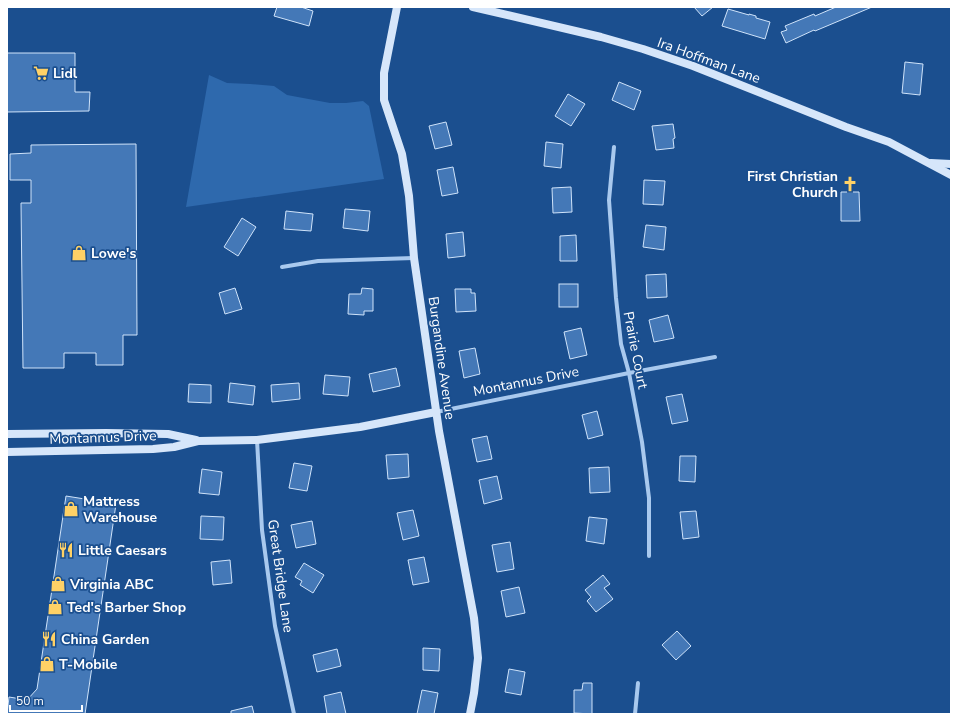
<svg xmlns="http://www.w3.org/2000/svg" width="958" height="721" viewBox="0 0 958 721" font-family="'Nunito Sans',sans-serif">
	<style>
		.green { fill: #2e69ad }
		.building { fill: #4478b7; stroke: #cfe3fa }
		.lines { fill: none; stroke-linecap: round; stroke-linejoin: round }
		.street { stroke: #a9c9ee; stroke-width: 4 }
		.secondary { stroke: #d6e6fa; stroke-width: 8 }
		.labels { text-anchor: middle; stroke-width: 3.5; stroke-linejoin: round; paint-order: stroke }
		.street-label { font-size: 14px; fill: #fff; stroke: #1b4f8f }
		.poi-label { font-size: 14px; font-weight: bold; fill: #fff; stroke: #1b4f8f; text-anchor: start }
	</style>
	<rect width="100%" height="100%" fill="#1b4f8f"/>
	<!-- green -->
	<path class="green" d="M209,75l18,8 23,1 24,2 13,9 43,8h16l17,-2 6,5 15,73 -198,28z"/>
	<!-- building -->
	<g class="building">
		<path d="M277,7h24l12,4 -4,15 -35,-10z"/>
		<path d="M694,7h19l-11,9z"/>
		<path d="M836,7h36l-57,24 -1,-1 -28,13 -5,-11 6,-2 -2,-4 29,-12 1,2z"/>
		<path d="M728,9l21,6v-1l7,2v2l14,4 -5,17 -43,-13z"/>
		<path d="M7,53h68v39h15l-1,19 -82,1z"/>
		<path d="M905,62l18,2 -3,31 -18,-2z"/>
		<path d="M619,82l22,9 -7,19 -22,-10z"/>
		<path d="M568,94l17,10 -14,22 -16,-10z"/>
		<path d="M446,122l6,23 -17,4 -6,-23z"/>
		<path d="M673,124l2,14 -2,1 1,9 -18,2 -4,-24z"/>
		<path d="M546,142l17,2 -2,24 -17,-2z"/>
		<path d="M136,144l1,191h-14v30h-27v-12h-32v15h-41l-2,-165h10v-23h-21v-26l21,-1v-8z"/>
		<path d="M453,167l5,26 -16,3 -5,-26z"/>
		<path d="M644,180l21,1 -2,24 -20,-1z"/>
		<path d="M571,187l1,25 -19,1 -1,-25z"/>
		<path d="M841,192h18l1,29h-19z"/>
		<path d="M345,209l25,2 -2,20 -25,-3z"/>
		<path d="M286,211l27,3 -2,17 -27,-2z"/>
		<path d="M242,218l14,9 -18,29 -14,-9z"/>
		<path d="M646,225l20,2 -2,23 -21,-3z"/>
		<path d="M463,232l2,24 -17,2 -2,-24z"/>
		<path d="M576,235l1,26h-17v-25z"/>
		<path d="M666,274l1,23 -20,1 -1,-23z"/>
		<rect x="559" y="284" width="19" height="23"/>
		<path d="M235,288l7,21 -17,5 -6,-21z"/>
		<path d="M362,288l11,1v22h-9v4l-16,-1 1,-20h12z"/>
		<path d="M455,289h16v4h4l1,18 -20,1z"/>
		<path d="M668,315l6,23 -20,4 -5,-22z"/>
		<path d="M581,328l6,27 -17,4 -6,-27z"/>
		<path d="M475,348l5,26 -16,4 -5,-27z"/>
		<path d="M396,368l4,18 -27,6 -4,-18z"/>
		<path d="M325,375l25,2 -2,19 -25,-2z"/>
		<path d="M230,383l25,3 -2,19 -25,-3z"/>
		<path d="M299,383l1,16 -28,3 -1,-17z"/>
		<path d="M189,384l22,1v18l-23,-1z"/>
		<path d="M682,394l6,27 -16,3 -6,-27z"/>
		<path d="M597,411l6,24 -15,4 -6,-24z"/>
		<path d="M487,436l5,23 -15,3 -5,-23z"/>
		<path d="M408,454l1,23 -21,2 -2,-24z"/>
		<path d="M680,456h16l-1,26 -16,-1z"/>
		<path d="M294,463l18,3 -5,25 -18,-3z"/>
		<path d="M609,467l1,25 -20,1 -1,-25z"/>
		<path d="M202,469l20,3 -3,23 -20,-2z"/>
		<path d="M497,476l5,23 -18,5 -5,-24z"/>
		<path d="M66,496l50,8 -31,210h-78l2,-17 18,3 10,-11z"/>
		<path d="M413,510l6,26 -16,4 -6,-27z"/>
		<path d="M696,511l3,26 -16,2 -3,-27z"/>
		<path d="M201,516l23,1 -1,23 -23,-1z"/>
		<path d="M589,517l18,2 -3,25 -18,-3z"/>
		<path d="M312,521l4,23 -20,4 -5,-23z"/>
		<path d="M510,542l4,27 -17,3 -5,-27z"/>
		<path d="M424,557l5,25 -16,3 -5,-25z"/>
		<path d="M230,560l2,23 -19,2 -2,-23z"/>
		<path d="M304,563l20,12 -11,18 -13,-8 2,-4 -7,-4z"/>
		<path d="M603,575l7,9 -6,4 9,11 -17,13 -9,-11 4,-4 -6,-7z"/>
		<path d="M519,587l6,26 -19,4 -5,-26z"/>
		<path d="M677,631l14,15 -15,14 -14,-15z"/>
		<path d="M423,648l17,1 -1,22 -16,-1z"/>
		<path d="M337,649l4,17 -24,6 -4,-17z"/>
		<path d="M509,669l16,3 -4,23 -16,-3z"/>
		<path d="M583,683h9v31l-18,-1v-23h8z"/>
		<path d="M422,690l16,3 -4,21h-17z"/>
		<path d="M341,692l5,22h-19l-3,-18z"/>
		<path d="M252,706l2,8h-23v-3z"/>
	</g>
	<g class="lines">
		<!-- street -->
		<g class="street">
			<path d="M614,147l-5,53 7,98 5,46 8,29 13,69 7,56v58"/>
			<path d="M282,267l36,-6 96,-3"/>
			<path d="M436,412l193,-39 86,-16"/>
			<path d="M257,440l5,90 13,96 19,88"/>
			<path d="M635,714l3,-31"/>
		</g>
		<!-- secondary -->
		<g class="secondary">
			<path d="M397,7l-13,66v27l18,54 7,42 5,62 25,173 35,187 4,40 -4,35 -4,21"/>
			<path d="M473,7l128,30 42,12 50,17 153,61 43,15 62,33"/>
			<path d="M931,163l20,1"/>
			<path d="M7,434l99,-1 62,1 28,6"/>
			<path d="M7,452l146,-3 21,-2 24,-6 59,-1 103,-13 76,-15"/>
		</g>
	</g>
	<!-- icons -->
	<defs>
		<g id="supermarket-bare" transform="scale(1.2)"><path d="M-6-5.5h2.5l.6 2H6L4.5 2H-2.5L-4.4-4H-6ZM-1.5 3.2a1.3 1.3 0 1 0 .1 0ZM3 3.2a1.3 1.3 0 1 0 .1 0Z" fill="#ffd166" stroke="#1b4f8f" stroke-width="2.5" paint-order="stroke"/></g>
		<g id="church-bare" transform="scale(1.2)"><path d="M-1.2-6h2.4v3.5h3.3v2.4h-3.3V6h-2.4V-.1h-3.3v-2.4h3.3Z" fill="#ffd166" stroke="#1b4f8f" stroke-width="2.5" paint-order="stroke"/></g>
		<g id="shop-bare" transform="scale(1.2)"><path d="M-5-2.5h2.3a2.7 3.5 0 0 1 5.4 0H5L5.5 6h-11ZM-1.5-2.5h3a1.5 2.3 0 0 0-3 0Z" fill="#ffd166" stroke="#1b4f8f" stroke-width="2.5" paint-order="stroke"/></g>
		<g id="restaurant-bare" transform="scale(1.2)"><path d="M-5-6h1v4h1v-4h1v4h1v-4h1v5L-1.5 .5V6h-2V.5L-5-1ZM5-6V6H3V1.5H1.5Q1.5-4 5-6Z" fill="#ffd166" stroke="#1b4f8f" stroke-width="2.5" paint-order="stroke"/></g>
	</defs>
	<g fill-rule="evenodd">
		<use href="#supermarket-bare" x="41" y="73"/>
		<use href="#church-bare" x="850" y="184"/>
		<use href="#shop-bare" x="79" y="253"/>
		<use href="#shop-bare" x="71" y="509"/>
		<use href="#restaurant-bare" x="66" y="550"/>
		<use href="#shop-bare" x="58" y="584"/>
		<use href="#shop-bare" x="55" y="607"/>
		<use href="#restaurant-bare" x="49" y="639"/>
		<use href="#shop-bare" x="47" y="664"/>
	</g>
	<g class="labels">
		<!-- street labels -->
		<g class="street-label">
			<text transform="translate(709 60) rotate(20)" y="5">Ira Hoffman Lane</text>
			<text transform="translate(636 350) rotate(79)" y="5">Prairie Court</text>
			<text transform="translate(442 358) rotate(82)" y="5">Burgandine Avenue</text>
			<text transform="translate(526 381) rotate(-11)" y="5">Montannus Drive</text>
			<text transform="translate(103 437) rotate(-2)" y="5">Montannus Drive</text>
			<text transform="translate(281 576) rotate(82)" y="5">Great Bridge Lane</text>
		</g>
		<!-- poi labels -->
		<g class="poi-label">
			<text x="53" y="78">Lidl</text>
			<text x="838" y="181" text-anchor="end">First Christian<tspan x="838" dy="16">Church</tspan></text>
			<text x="91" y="258">Lowe's</text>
			<text x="83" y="506">Mattress<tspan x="83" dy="16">Warehouse</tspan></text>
			<text x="78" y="555">Little Caesars</text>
			<text x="70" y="589">Virginia ABC</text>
			<text x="67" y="612">Ted's Barber Shop</text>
			<text x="61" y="644">China Garden</text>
			<text x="59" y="669">T-Mobile</text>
		</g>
	</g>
	<!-- border -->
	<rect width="958" height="721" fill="none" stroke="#ffffff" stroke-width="16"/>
	<!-- scale -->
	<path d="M10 705v6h72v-6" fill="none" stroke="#ffffff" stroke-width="2"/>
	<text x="16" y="705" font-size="12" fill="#ffffff" stroke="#1b4f8f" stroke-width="3" paint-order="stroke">50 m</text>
</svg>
